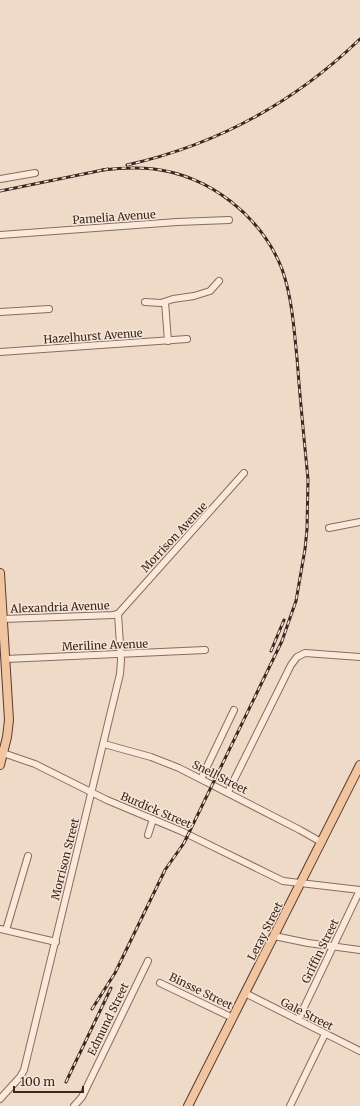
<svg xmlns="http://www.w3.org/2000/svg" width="360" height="1106" viewBox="0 0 360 1106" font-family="Merriweather,serif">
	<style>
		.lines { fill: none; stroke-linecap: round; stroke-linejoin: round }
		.minor-casing { stroke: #8b6b5c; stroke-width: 8 }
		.major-casing { stroke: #593a30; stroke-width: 10 }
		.minor { stroke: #f9e9db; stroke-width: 6 }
		.major { stroke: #f1c5a0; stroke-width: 8 }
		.rail-casing { stroke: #3b2720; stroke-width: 3 }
		.rail { stroke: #f6e6d7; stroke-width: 1.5; stroke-dasharray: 4.5; stroke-linecap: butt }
		.labels { text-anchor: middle; stroke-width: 3; stroke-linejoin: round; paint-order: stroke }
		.street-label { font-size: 11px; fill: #3b2720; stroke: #f6e6d7 }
	</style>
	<rect width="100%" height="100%" fill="#efdac7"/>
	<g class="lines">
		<!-- minor casing -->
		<g class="minor-casing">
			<g id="minor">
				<path d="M0,179l35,-6"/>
				<path d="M0,235l177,-13 52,-2"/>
				<path d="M145,302l16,1 12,-4 21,-3 16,-5 9,-10"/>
				<path d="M165,302l3,39"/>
				<path d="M0,312l49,-3"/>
				<path d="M0,352l187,-13"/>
				<path d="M329,528l31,-6"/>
				<path d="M118,614l126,-141"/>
				<path d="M3,619l110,-4 5,-1"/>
				<path d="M6,659l199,-9"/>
				<path d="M104,744l47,13 28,11 121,62 21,12"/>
				<path d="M3,753l32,11 72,36 74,31 102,50 77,9"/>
				<path d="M201,779l33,-69"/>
				<path d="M228,792l63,-127 6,-8 8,-4 55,4"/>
				<path d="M148,835l5,-16"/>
				<path d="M0,929l56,13"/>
				<path d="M6,930l22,-74"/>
				<path d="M274,936l34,7 52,7"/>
				<path d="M160,983l73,35"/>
				<path d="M245,993l115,58"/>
				<path d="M298,1020l62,-130"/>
				<path d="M0,1099l20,-22 4,-7 96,-396 1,-14 -3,-46"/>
				<path d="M74,1106l8,-9 66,-136"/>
				<path d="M290,1106l35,-72"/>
			</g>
		</g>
		<!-- major casing -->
		<g class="major-casing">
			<g id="major">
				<path d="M0,573l9,147 -2,17 -7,28"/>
				<path d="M188,1106l172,-341"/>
			</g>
		</g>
		<!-- minor -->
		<use href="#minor" class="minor"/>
		<!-- major -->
		<use href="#major" class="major"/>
		<!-- rail casing -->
		<g class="rail-casing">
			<g id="rail">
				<path d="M127,165c89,-20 168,-63 233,-126"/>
				<path d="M0,191l108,-22"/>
				<path d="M271,651l13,-31"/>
				<path d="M92,1009l23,-36 50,-103 19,-27 98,-202 9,-26 5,-14 9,-52 2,-20 1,-50c-4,-40 -8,-81 -11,-121 -3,-29 -5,-61 -15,-89 -21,-53 -72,-93 -128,-100 -17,-2 -35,-1 -52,1"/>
				<path d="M66,1082l45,-94"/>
			</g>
		</g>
		<!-- rail -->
		<use href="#rail" class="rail"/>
	</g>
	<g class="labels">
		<!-- street labels -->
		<g class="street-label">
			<text transform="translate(114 217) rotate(-4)" y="4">Pamelia Avenue</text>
			<text transform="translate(93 336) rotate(-4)" y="4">Hazelhurst Avenue</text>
			<text transform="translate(174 537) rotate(-47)" y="4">Morrison Avenue</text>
			<text transform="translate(60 607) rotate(-2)" y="4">Alexandria Avenue</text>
			<text transform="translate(105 645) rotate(-2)" y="4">Meriline Avenue</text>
			<text transform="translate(220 777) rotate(27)" y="4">Snell Street</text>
			<text transform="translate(156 810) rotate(23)" y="4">Burdick Street</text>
			<text transform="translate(65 859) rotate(-76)" y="4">Morrison Street</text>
			<text transform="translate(265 931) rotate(-63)" y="4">Leray Street</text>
			<text transform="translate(320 951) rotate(-64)" y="4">Griffin Street</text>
			<text transform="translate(201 991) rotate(26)" y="4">Binsse Street</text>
			<text transform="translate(307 1014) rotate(27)" y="4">Gale Street</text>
			<text transform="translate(108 1019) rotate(-64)" y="4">Edmund Street</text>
		</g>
	</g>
	<!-- scale -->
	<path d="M14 1086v6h69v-6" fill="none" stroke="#3b2720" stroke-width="2"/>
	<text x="20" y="1086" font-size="12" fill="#3b2720" stroke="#f6e6d7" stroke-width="3" paint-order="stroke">100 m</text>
</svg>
